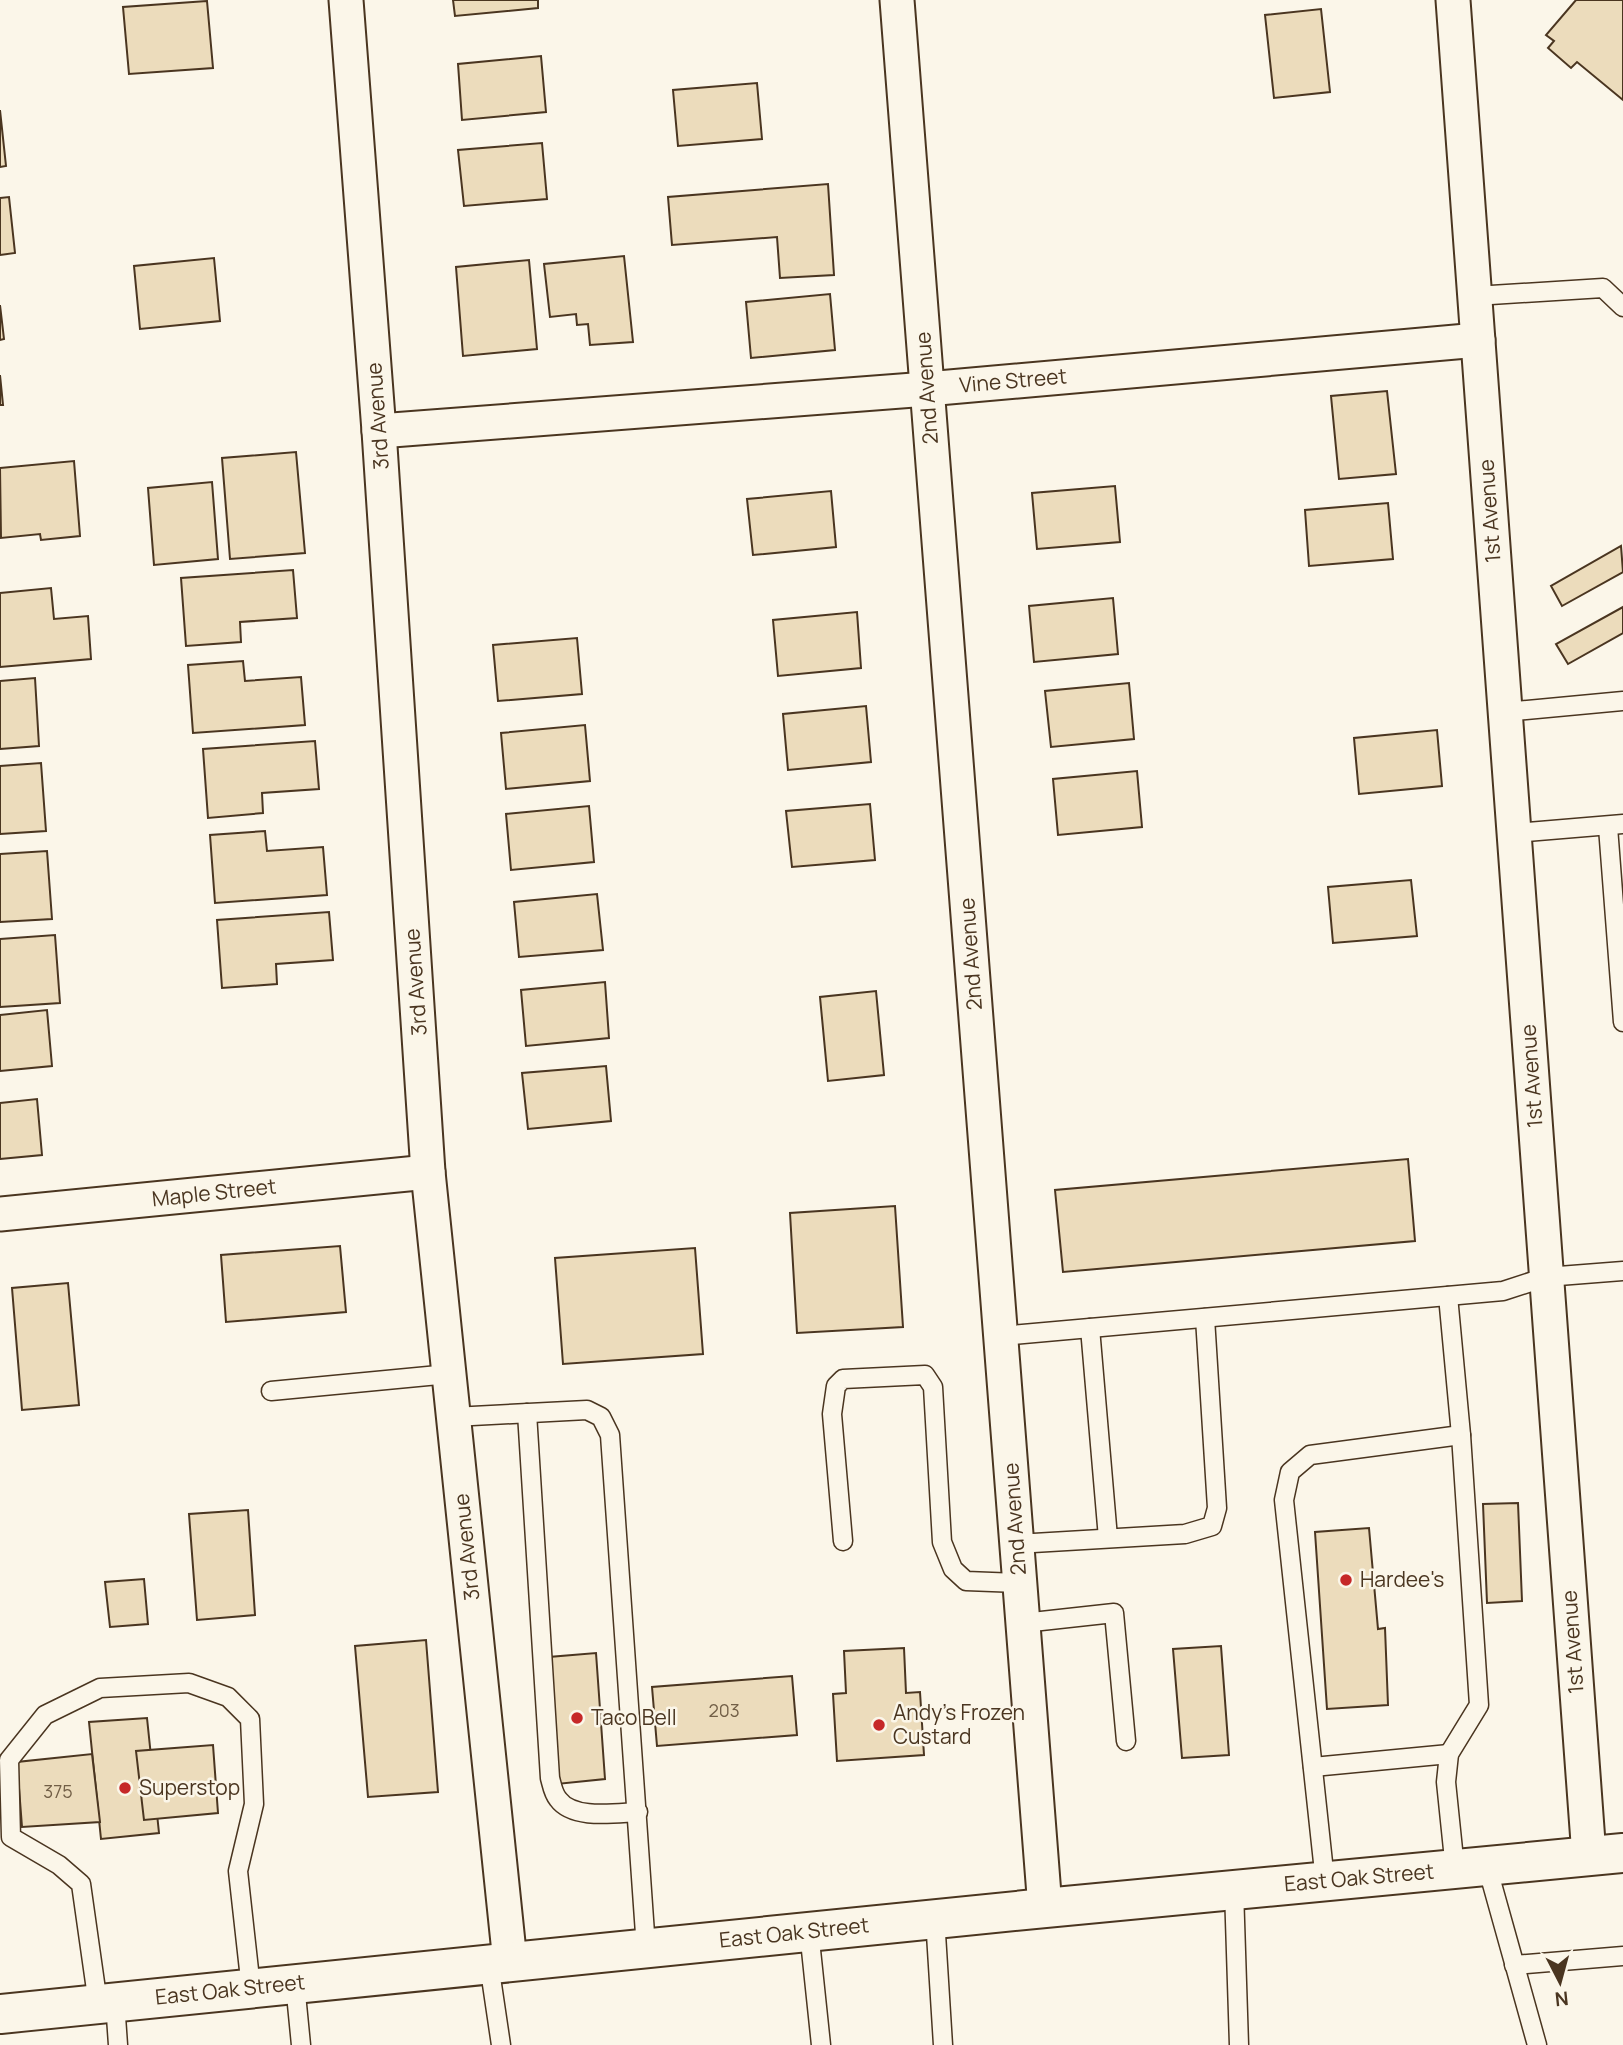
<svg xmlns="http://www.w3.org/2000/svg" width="1623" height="2045" viewBox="0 0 1623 2045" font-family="Manrope,sans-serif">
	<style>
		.building { fill: #ecdcbc; stroke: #4a3520; stroke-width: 2 }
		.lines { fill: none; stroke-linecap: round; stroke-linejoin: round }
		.lane-casing { stroke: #4a3520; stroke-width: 21 }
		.street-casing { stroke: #4a3520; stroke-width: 37 }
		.highway-casing { stroke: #4a3520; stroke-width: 42 }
		.lane { stroke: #fbf6e9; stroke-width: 18 }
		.street { stroke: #fbf6e9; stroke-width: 33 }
		.highway { stroke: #fbf6e9; stroke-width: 38 }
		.poi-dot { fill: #c62828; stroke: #fbf6e9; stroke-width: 2.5 }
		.labels { text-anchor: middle; stroke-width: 5; stroke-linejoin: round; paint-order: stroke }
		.number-label { font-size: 18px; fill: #725f47 }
		.street-label { font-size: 21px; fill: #4a3520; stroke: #fbf6e9 }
		.poi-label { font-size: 21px; fill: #4a3520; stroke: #fbf6e9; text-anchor: start }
	</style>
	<rect width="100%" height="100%" fill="#fbf6e9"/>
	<!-- building -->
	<g class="building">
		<path d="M453,0h85v8l-83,8z"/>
		<path d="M1576,0h47v100l-46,-38 -6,6 -23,-20 6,-7 -8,-6z"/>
		<path d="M207,1l6,67 -84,6 -6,-67z"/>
		<path d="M1321,9l9,83 -56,6 -9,-83z"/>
		<path d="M541,56l5,56 -84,8 -4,-56z"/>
		<path d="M757,83l5,56 -84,7 -5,-56z"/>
		<path d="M0,110l6,56 -6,1z"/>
		<path d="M542,143l5,56 -83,7 -6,-56z"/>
		<path d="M828,184l6,91 -54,3 -3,-41 -105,8 -4,-48z"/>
		<path d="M9,197l6,56 -15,2v-57z"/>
		<path d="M624,256l9,86 -43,3 -2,-21 -11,1 -1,-11 -26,3 -6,-53z"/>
		<path d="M214,258l6,63 -80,8 -6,-63z"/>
		<path d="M529,260l8,89 -74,7 -7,-89z"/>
		<path d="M830,294l5,56 -84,8 -5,-56z"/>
		<path d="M0,305l4,34 -4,1z"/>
		<path d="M0,375l3,30h-3z"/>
		<path d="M1387,391l9,83 -57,5 -8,-83z"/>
		<path d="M296,452l9,101 -75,6 -8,-101z"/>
		<path d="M74,461l6,75 -39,4 -1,-6 -39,4 -1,-70z"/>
		<path d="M212,482l6,77 -64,6 -6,-77z"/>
		<path d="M1115,486l5,56 -83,7 -5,-56z"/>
		<path d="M831,491l5,56 -83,8 -6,-56z"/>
		<path d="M1388,503l5,56 -84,7 -4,-56z"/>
		<path d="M1621,546l2,26 -61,34 -11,-20z"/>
		<path d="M293,570l4,48 -57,4 1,20 -55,4 -5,-68z"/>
		<path d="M51,588l3,31 34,-3 3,43 -91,8v-74z"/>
		<path d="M1113,598l5,56 -84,8 -5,-56z"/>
		<path d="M1623,607v26l-55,31 -12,-20z"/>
		<path d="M857,612l4,56 -83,8 -5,-56z"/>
		<path d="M577,638l5,56 -84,7 -5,-56z"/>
		<path d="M243,661l2,20 56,-4 4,48 -112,8 -5,-68z"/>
		<path d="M35,678l4,68 -39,3v-68z"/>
		<path d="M1129,683l5,56 -83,8 -6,-56z"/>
		<path d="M866,706l5,56 -83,8 -5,-56z"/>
		<path d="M585,725l5,56 -84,8 -5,-56z"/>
		<path d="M1437,730l5,56 -83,8 -5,-56z"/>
		<path d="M315,741l4,48 -57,4 1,20 -55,5 -5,-69z"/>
		<path d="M41,763l5,68 -46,3v-68z"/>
		<path d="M1137,771l5,56 -84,8 -5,-56z"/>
		<path d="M870,804l5,56 -83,7 -6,-56z"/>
		<path d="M589,806l5,56 -83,8 -5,-56z"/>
		<path d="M265,831l2,20 56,-4 4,48 -112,8 -5,-68z"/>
		<path d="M47,851l5,68 -52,3v-68z"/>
		<path d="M1411,880l6,56 -84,7 -5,-56z"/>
		<path d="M597,894l6,56 -84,7 -5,-55z"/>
		<path d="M329,912l4,48 -57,4 1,20 -55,4 -5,-68z"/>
		<path d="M55,935l5,68 -60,4v-68z"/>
		<path d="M605,982l4,56 -83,8 -5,-56z"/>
		<path d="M876,991l8,84 -56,6 -8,-84z"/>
		<path d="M47,1010l5,56 -52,5v-56z"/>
		<path d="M606,1066l5,55 -83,8 -6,-56z"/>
		<path d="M37,1099l5,56 -42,4v-56z"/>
		<path d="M1408,1159l7,82 -352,31 -8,-82z"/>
		<path d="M895,1206l8,121 -106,6 -7,-120z"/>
		<path d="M340,1246l6,66 -120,10 -5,-67z"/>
		<path d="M695,1248l8,106 -140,10 -8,-106z"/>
		<path d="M68,1283l11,122 -57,5 -10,-122z"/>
		<path d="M1518,1503l4,98 -35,2 -4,-99z"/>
		<path d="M248,1510l7,105 -58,5 -8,-106z"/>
		<path d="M1369,1528l9,101 7,-1 3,77 -61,4 -12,-177z"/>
		<path d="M144,1579l4,45 -38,3 -5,-45z"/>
		<path d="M426,1640l12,152 -70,5 -13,-151z"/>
		<path d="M1221,1646l8,109 -47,3 -9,-109z"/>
		<path d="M904,1648l2,45 14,-1 4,63 -87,6 -4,-67 13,-1 -2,-42z"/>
		<path d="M596,1653l9,126 -48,5 -8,-127z"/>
		<path d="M792,1676l5,59 -140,11 -5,-59z"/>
		<path d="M147,1718l12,115 -58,6 -12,-117z"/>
		<path d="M213,1745l5,68 -74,7 -8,-69z"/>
		<path d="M92,1754l8,68 -78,5 -5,-65z"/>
	</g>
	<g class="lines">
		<!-- lane casing -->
		<g class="lane-casing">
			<g id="lane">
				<path d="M1475,296l128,-8 20,19"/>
				<path d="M1505,712l118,-11"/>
				<path d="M1608,827l15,195"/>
				<path d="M1514,833l109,-9"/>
				<path d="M1448,1296l13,139 18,270 -30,49 -3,28 9,87"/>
				<path d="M1090,1328l18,210"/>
				<path d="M1001,1336l502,-45 43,-14 77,-6"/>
				<path d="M271,1391l178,-17"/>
				<path d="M527,1413l23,365c2,7 3,15 8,21 15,21 57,14 80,13"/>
				<path d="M453,1417l134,-7 14,7 9,18 36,513"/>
				<path d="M843,1541l-11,-127 4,-28 7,-7 82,-4 8,12 9,155 11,27 13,12 53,2"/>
				<path d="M1016,1544l169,-10 27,-8 5,-18 -12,-190"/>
				<path d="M1023,1623l91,-10 12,128"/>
				<path d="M1313,1767l136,-13"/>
				<path d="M1487,1866l50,179"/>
				<path d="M1325,1881l-41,-381 6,-28 20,-17 151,-20"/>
				<path d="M1234,1890l5,155"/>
				<path d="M935,1918l8,127"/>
				<path d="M809,1931l12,114"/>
				<path d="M489,1964l12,81"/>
				<path d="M1514,1965l109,-9"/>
				<path d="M295,1984l6,61"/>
				<path d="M115,2002l3,43"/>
				<path d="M98,2004l-17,-120 -22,-19 -48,-28 -2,-77 36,-45 55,-27 89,-5 39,14 22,22 4,85 -16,67 13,117"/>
			</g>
		</g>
		<!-- street casing -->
		<g class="street-casing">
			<g id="street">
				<path d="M346,0l33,431 49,741 82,790"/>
				<path d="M897,0l148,1908"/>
				<path d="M1453,0l136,1856"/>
				<path d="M379,431l548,-42 551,-49"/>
				<path d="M0,1214l428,-42"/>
			</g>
		</g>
		<!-- highway casing -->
		<g class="highway-casing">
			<path id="highway" d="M0,2014l1045,-106 578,-55"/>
		</g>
		<!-- lane -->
		<use href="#lane" class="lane"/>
		<!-- street -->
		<use href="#street" class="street"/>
		<!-- highway -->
		<use href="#highway" class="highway"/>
	</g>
	<!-- markers -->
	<g class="poi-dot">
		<circle cx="1346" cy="1580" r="7"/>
		<circle cx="577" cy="1718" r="7"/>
		<circle cx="879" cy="1725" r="7"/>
		<circle cx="125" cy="1788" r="7"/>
	</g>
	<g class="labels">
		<!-- number labels -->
		<g class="number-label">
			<text x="724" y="1717">203</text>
			<text x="58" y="1798">375</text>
		</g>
		<!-- street labels -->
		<g class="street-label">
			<text transform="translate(1013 381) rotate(-5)" y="7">Vine Street</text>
			<text transform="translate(927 388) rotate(-94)" y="7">2nd Avenue</text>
			<text transform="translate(378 416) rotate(-94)" y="7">3rd Avenue</text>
			<text transform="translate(1490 511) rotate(-94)" y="7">1st Avenue</text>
			<text transform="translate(971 954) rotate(-94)" y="7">2nd Avenue</text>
			<text transform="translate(416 982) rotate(-94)" y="7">3rd Avenue</text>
			<text transform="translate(1532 1076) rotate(-94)" y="7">1st Avenue</text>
			<text transform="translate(214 1193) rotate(-6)" y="7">Maple Street</text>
			<text transform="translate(1015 1519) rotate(-94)" y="7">2nd Avenue</text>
			<text transform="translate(467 1547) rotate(-96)" y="7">3rd Avenue</text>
			<text transform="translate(1573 1642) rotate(-94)" y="7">1st Avenue</text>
			<text transform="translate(1359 1878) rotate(-5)" y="7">East Oak Street</text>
			<text transform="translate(794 1933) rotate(-6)" y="7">East Oak Street</text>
			<text transform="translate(230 1990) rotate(-6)" y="7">East Oak Street</text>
		</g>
		<!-- poi labels -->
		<g class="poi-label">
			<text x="1360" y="1587">Hardee's</text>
			<text x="893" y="1720">Andy's Frozen<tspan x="893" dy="24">Custard</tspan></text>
			<text x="591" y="1725">Taco Bell</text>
			<text x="139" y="1795">Superstop</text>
		</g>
	</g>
	<!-- north arrow -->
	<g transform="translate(1560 1982) rotate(174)" stroke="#fbf6e9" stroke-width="5" paint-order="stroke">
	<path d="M0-5L12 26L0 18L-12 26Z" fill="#4a3520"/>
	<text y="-10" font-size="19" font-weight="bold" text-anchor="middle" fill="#4a3520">N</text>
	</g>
</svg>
